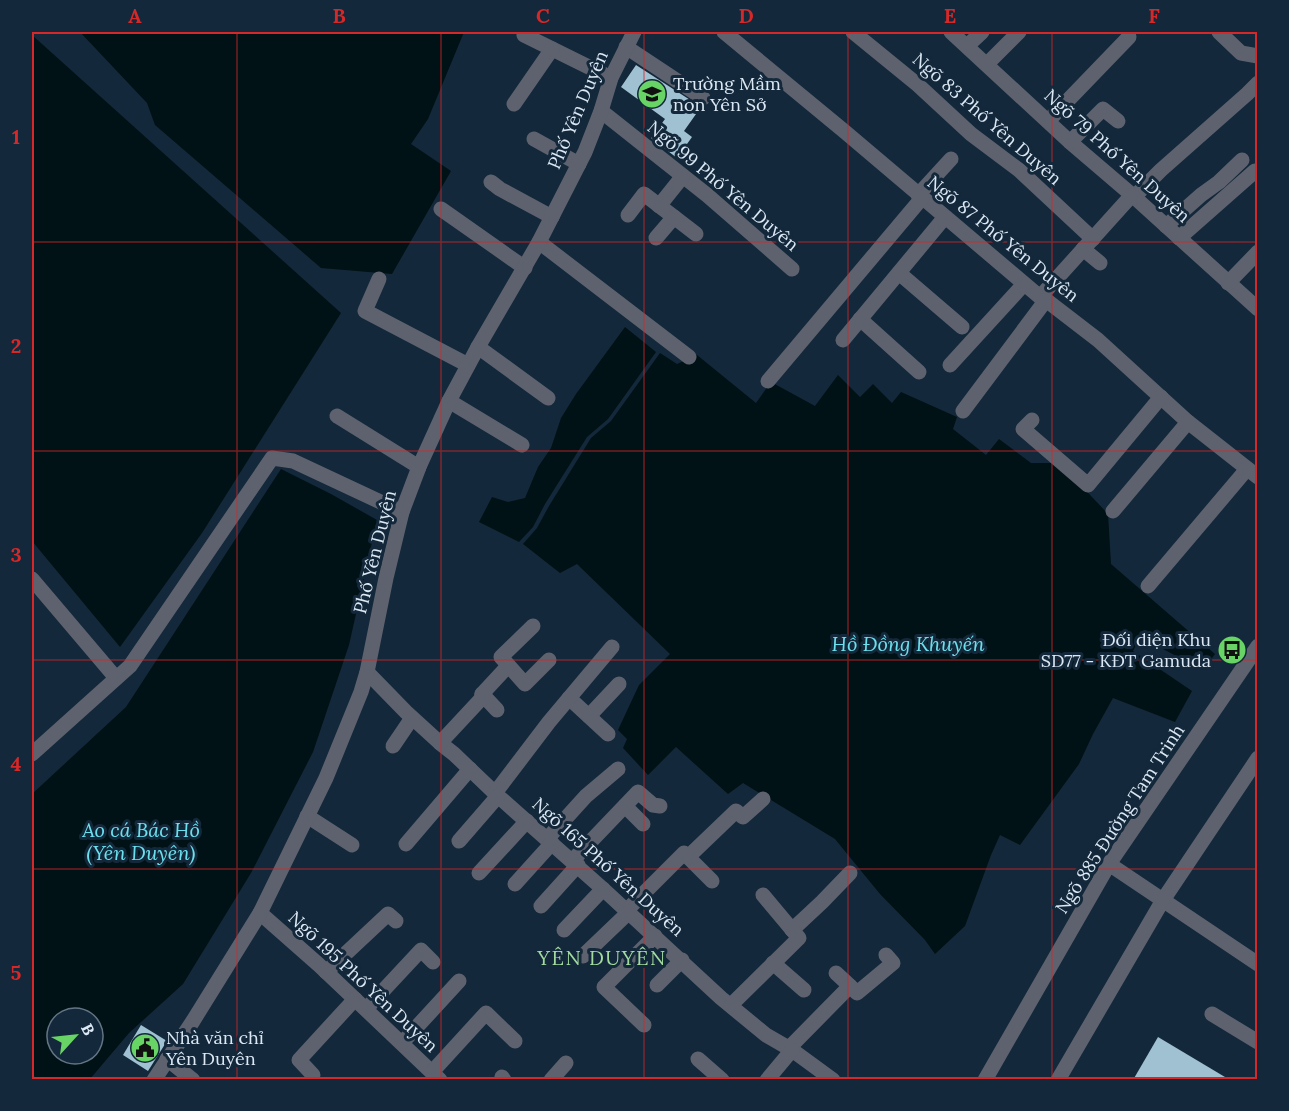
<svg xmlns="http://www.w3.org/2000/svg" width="1289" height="1111" viewBox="0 0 1289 1111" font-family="Lora,serif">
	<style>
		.water { fill: #001215; fill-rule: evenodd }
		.building { fill: #9fc1d1 }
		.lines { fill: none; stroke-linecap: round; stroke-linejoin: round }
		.minor { stroke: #5e626e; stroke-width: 15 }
		.grid { fill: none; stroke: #d62828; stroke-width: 1.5; stroke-opacity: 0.55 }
		.labels { text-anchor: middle; stroke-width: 6; stroke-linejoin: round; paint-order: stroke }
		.poi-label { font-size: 18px; fill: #dce9f5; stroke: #13283a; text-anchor: start }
		.street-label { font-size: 18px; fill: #dce9f5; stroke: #13283a }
		.water-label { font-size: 20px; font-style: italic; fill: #6ce1ee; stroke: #13283a }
		.neighbourhood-label { font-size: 20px; letter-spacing: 1.5px; fill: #a3db9f; stroke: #13283a }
		.neatline { fill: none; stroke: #d62828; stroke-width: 2 }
		.grid-label { font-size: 20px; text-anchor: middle; font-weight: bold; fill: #d62828 }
	</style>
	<rect width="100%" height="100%" fill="#13283a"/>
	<!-- water -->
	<g class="water">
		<path d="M80,32h384l-36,87 -17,25 40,27 -59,103 -71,-6 -166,-143 -8,-22z"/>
		<path d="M32,35l309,278 -139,220 -82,114 -88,-106z"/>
		<path d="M625,327l31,25 -48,67 -21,18 -42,67 -12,23 -14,15 -40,-20 13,-25 16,5 17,-4 13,-31 13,-19 10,-30 15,-24z"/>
		<path d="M660,353l17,11 20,-9 59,48 15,-21 44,24 23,-31 22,22 13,-13 19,19 9,-11 56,25 -4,12 33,26 13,-16 32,24h29l48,51 3,50 104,90 -12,16 -63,-33 -7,14 59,40 -17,31 -62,-24 -20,36 -14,30 -59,81 -20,-10 -9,20 -26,71 -30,28 -10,-14 -45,-46 -45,-55 -92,-56 -15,11 -52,-47 -28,28 -25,-27 4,-9 -9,-9 21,-45 31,-31 -93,-90 -17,9 -37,-29 14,-16 12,-22 42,-68 20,-17z"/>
		<path d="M281,469l50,25 46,26 -28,125 -36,107 -62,121 -68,111 -54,49 -39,46h-51l-7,-4v-281l94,-87zM57,1018h36v36h-36z"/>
	</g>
	<!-- building -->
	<g class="building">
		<path d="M636,65l65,42 -17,24 8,6 -15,21 -26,-20 14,-19 -44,-32z"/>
		<path d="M141,1025l26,16 -19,30 -25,-16z"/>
		<path d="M1158,1037l72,43h-97z"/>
	</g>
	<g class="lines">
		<!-- minor -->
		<g class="minor">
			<path d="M724,32l120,99 196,166 6,3 52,40 90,82 70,55"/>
			<path d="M853,32l65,53 53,49 48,36 74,69"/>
			<path d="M951,32l119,110 62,53 126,114"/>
			<path d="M1219,32l22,21 17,3"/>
			<path d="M524,35l87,43"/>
			<path d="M967,46l15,-14"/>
			<path d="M626,47l77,51"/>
			<path d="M987,64l32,-32"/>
			<path d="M514,104l38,-55"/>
			<path d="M601,111l106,84 85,74"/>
			<path d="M1048,121l81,-84"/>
			<path d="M534,139l45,25"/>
			<path d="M1070,142l33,-33 15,12"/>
			<path d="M491,182l9,7 52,28"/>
			<path d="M918,195l33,-36"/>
			<path d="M1134,197l27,-27 86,-76 11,-11"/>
			<path d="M659,206l24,-30"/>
			<path d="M441,209l84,59"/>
			<path d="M628,215l16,-21 52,40"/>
			<path d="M1166,226l35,-31 18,-13 23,-22"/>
			<path d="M656,238l18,-21"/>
			<path d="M1179,238l76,-67"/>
			<path d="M539,242l150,115"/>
			<path d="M1083,249l17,14"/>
			<path d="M899,273l63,54"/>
			<path d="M379,279l-14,32 103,54"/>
			<path d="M1228,283l30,-31"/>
			<path d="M1040,297l92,-102"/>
			<path d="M860,319l59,53"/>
			<path d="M843,340l102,-123"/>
			<path d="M478,347l70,51"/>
			<path d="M950,365l74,-81"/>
			<path d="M768,381l154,-183"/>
			<path d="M449,401l73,44"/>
			<path d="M963,411l83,-111"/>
			<path d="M337,416l82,51"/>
			<path d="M1032,420l-9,9 65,56 73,-88"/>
			<path d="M1113,511l75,-89"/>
			<path d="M32,579l84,99"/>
			<path d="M1148,586l99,-117"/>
			<path d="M533,626l-32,31 24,27 24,-24"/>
			<path d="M367,672l39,40 34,31 14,11 44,42 105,93 118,109 45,37 26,15 41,30"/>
			<path d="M482,694l15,16"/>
			<path d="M569,698l39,36"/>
			<path d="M589,716l30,-32"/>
			<path d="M440,743l41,-44 1,-5 26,-28"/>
			<path d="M393,746l19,-28"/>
			<path d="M32,754l98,-88 142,-208 21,3 109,51"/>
			<path d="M495,793l54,-71 63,-75"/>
			<path d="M625,806l18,18"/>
			<path d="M307,816l45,29"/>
			<path d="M547,839l39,-43 32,-27"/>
			<path d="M459,841l39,-45"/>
			<path d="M406,844l64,-75"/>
			<path d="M688,857l24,24"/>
			<path d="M572,861l66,-69 15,13 7,1"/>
			<path d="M1109,864l149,100"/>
			<path d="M479,873l48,-52"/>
			<path d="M515,884l37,-41"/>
			<path d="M541,906l37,-41"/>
			<path d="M627,910l57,-57 4,4 48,-46 7,6 20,-18"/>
			<path d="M260,913l59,52 121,115"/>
			<path d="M564,930l39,-41"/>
			<path d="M792,930l30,-28 28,-29"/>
			<path d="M583,956l46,-44"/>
			<path d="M773,963l31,27"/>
			<path d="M326,972l62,-58 8,7"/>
			<path d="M836,973l14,13"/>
			<path d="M657,985l25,-25"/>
			<path d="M731,1005l68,-67 -36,-43"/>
			<path d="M366,1009l55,-59 12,12"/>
			<path d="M1212,1014l46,28"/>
			<path d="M644,1025l-40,-38 51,-51"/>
			<path d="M402,1043l57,-62"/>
			<path d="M789,1048l61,-62 7,7 36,-30 -7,-8"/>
			<path d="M167,1059l26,21"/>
			<path d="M698,1059l24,21"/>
			<path d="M432,1072l54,-59 29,28"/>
			<path d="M313,1075l-14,-15 56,-61"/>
			<path d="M502,1077l2,3"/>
			<path d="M154,1080l39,-59 67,-108 66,-135 35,-86 6,-20 19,-94 16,-66 17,-45 30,-66 29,-54 61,-105 46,-90 16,-41 10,-33 23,-46"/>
			<path d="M551,1080l15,-17"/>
			<path d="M767,1080l25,-30"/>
			<path d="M985,1080l124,-216 149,-218"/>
			<path d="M1058,1080l105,-180 95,-142"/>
		</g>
	</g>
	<!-- grid -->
	<path class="grid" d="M237,32v1048M441,32v1048M644,32v1048M848,32v1048M1052,32v1048M32,242h1226M32,451h1226M32,660h1226M32,869h1226"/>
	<!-- icons -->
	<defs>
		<g id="school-disc" transform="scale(1.5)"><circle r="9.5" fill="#68d465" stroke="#13283a"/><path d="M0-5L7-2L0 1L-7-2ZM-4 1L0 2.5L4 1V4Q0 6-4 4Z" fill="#111"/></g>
		<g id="bus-disc" transform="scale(1.5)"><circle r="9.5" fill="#68d465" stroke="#13283a"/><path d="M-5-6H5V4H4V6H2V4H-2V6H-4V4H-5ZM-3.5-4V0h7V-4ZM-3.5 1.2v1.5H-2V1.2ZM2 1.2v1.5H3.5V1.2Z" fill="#111"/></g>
		<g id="civic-disc" transform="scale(1.5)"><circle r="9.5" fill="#68d465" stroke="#13283a"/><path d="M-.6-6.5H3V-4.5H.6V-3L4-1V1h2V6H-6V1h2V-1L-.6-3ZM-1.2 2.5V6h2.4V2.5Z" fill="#111"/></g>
	</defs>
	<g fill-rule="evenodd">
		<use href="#school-disc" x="652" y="94"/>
		<use href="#bus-disc" x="1232" y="650"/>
		<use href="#civic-disc" x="145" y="1048"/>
	</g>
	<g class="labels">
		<!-- poi labels -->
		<g class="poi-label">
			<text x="673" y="90">Trường Mầm<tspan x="673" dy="21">non Yên Sở</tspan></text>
			<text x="1211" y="646" text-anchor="end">Đối diện Khu<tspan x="1211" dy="21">SD77 - KĐT Gamuda</tspan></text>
			<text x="166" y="1044">Nhà văn chỉ<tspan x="166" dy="21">Yên Duyên</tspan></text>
		</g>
		<!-- street labels -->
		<g class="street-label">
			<text transform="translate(578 110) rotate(-67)" y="6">Phố Yên Duyên</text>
			<text transform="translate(987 119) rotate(41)" y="6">Ngõ 83 Phố Yên Duyên</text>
			<text transform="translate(1117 156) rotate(42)" y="6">Ngõ 79 Phố Yên Duyên</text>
			<text transform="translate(723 186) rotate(40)" y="6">Ngõ 99 Phố Yên Duyên</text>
			<text transform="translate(1003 239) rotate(39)" y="6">Ngõ 87 Phố Yên Duyên</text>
			<text transform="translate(375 552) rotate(-76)" y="6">Phố Yên Duyên</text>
			<text transform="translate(1120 819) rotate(-57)" y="6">Ngõ 885 Đường Tam Trinh</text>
			<text transform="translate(608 867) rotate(42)" y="6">Ngõ 165 Phố Yên Duyên</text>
			<text transform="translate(363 982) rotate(43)" y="6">Ngõ 195 Phố Yên Duyên</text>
		</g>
		<!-- water labels -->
		<g class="water-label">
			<text x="908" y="651">Hồ Đồng Khuyến</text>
			<text x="141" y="837">Ao cá Bác Hồ<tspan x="141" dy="23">(Yên Duyên)</tspan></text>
		</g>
		<!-- neighbourhood labels -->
		<g class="neighbourhood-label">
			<text x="602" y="965">YÊN DUYÊN</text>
		</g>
	</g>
	<!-- border -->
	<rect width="1289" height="1111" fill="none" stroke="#13283a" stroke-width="66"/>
	<!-- north arrow -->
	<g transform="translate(75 1036) rotate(63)"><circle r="28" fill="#13283a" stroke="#637585" stroke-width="1.5"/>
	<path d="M0-4.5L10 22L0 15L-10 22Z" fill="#68d465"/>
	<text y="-9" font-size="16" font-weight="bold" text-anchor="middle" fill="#dce9f5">B</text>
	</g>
	<rect x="33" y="33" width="1223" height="1045" class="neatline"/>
	<g class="grid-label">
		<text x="135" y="23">A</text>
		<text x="339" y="23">B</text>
		<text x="543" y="23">C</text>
		<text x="746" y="23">D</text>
		<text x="950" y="23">E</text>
		<text x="1154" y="23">F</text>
		<text x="16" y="144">1</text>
		<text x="16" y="353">2</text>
		<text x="16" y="562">3</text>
		<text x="16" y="771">4</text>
		<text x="16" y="980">5</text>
	</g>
</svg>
